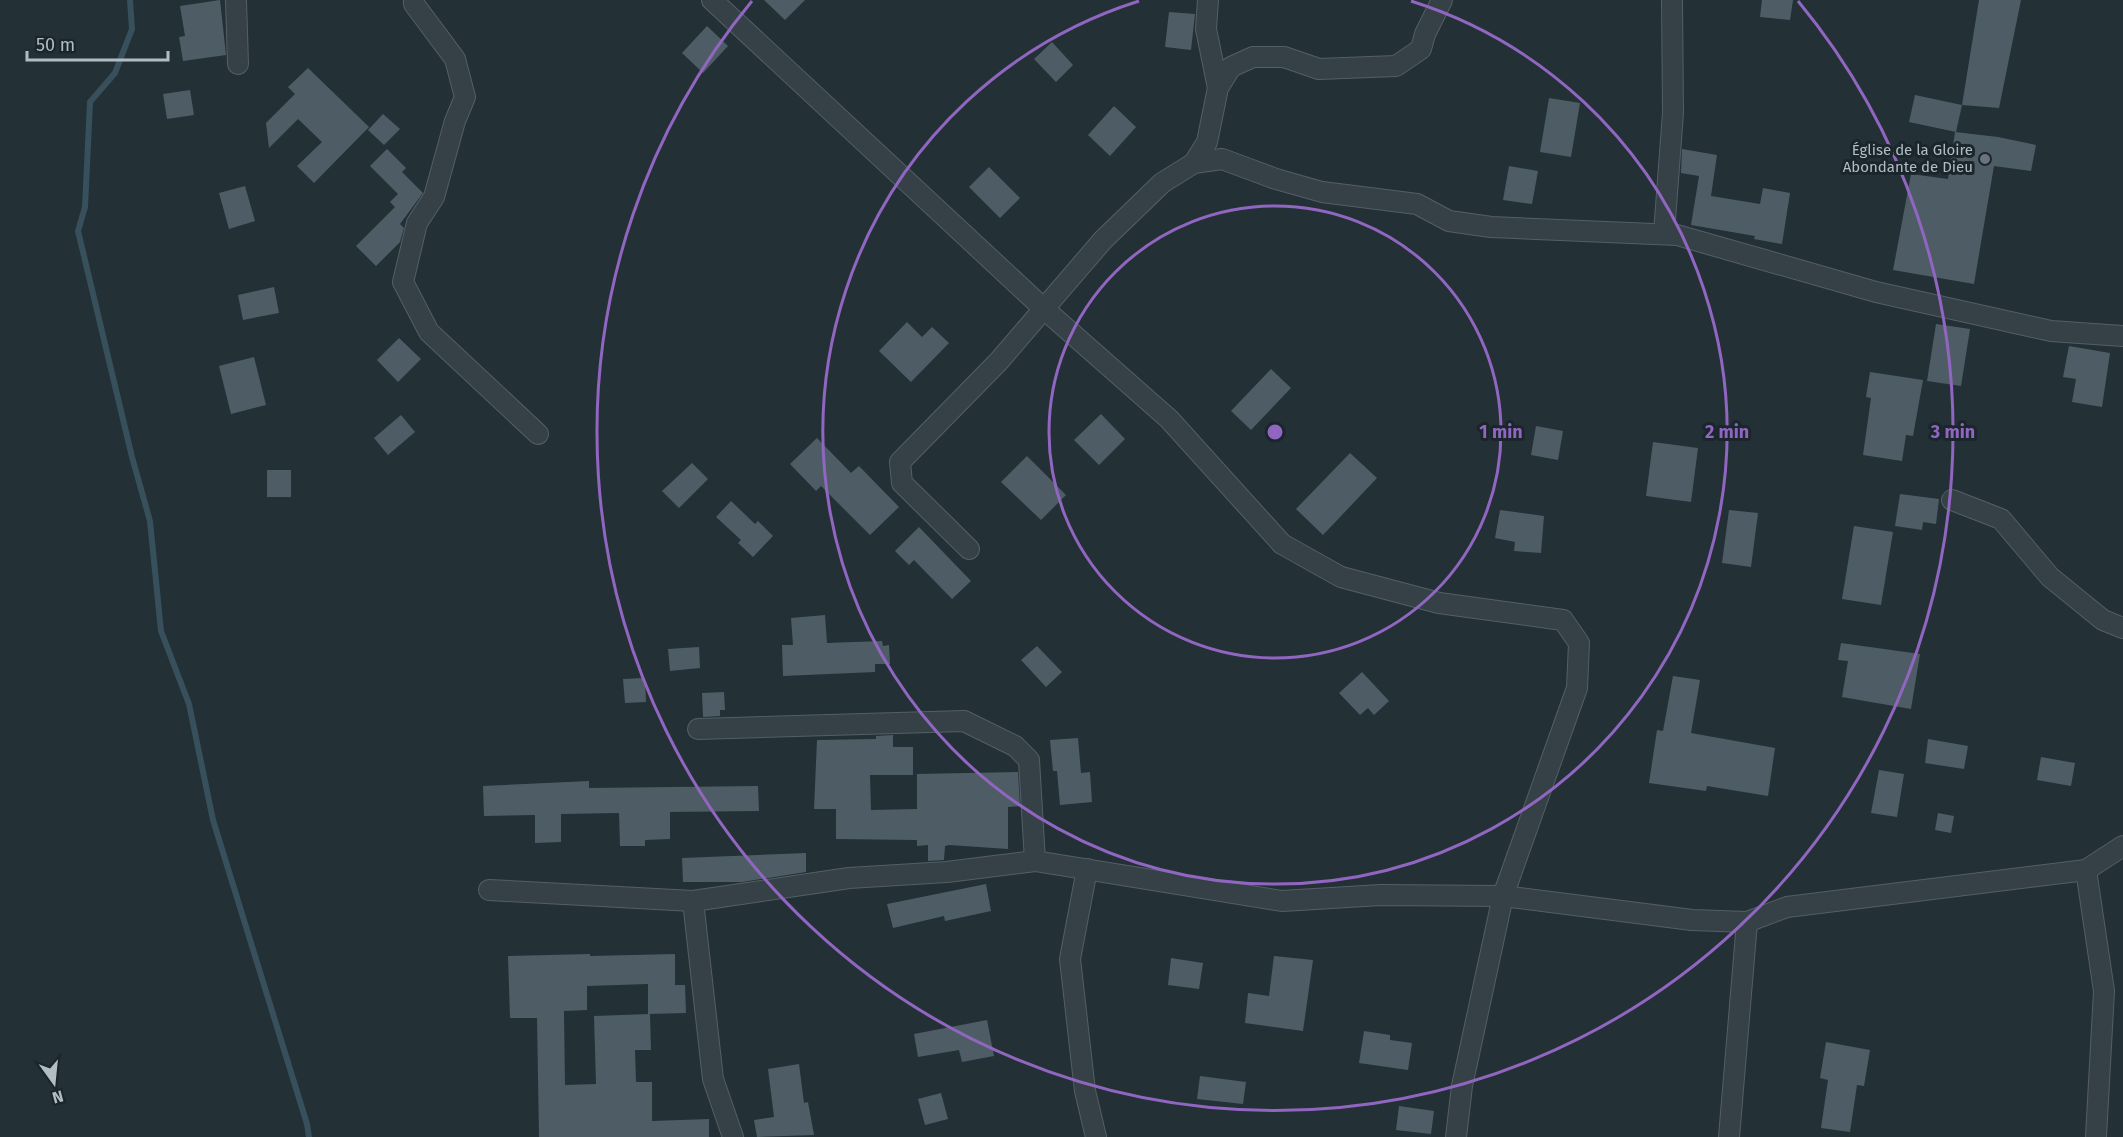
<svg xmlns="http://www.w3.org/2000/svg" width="2123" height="1137" viewBox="0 0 2123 1137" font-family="'Fira Sans',sans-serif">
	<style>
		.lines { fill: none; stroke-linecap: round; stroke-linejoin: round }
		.stream { stroke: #37505c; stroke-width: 6 }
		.building { fill: #4e5d65 }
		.street-casing { stroke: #545f65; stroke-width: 22 }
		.street { stroke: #364147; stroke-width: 20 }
		.ring { fill: none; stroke: #9166c1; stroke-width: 3 }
		.worship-dot { fill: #6b7280; stroke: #1b262c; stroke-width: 2 }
		.labels { text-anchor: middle; stroke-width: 6; stroke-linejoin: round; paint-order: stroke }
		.poi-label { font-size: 15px; fill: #b1bdc3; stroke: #1b262c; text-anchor: end }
		.centre { fill: #9166c1; stroke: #1b262c; stroke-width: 3 }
		.ring-label { font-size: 18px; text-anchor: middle; font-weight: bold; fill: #9166c1; stroke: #1b262c; stroke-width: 6; stroke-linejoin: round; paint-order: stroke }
	</style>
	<rect width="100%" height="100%" fill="#233036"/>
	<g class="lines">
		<!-- stream -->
		<path class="stream" d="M130,0l2,29 -17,44 -25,29 -5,105 -7,24 54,226 18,64 11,110 28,73 24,116 94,304 2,13"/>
	</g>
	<!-- building -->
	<g class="building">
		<path d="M220,0l6,55 -43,6 -4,-24 6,-1 -5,-30z"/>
		<path d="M764,0h41l-20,20z"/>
		<path d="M1762,0h31l-3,20 -30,-3z"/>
		<path d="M1979,0h42l-22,108 -37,-3z"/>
		<path d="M1169,12l26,2 -4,36 -26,-3z"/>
		<path d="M707,26l21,20 -25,27 -21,-20z"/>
		<path d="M1052,42l21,23 -17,17 -22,-23z"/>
		<path d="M308,68l61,59 -55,56 -17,-17 25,-24 -24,-23 -29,29 -3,-25 29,-29 -7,-7z"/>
		<path d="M190,90l4,25 -27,4 -4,-25z"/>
		<path d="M1915,95l47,10 -6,27 -47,-10z"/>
		<path d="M1549,98l31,5 -9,54 -31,-5z"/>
		<path d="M1114,106l22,21 -26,29 -22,-21z"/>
		<path d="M383,114l17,15 -16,16 -16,-15z"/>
		<path d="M1955,132l43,5 38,8 -5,26 -37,-5 -20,118 -81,-14 18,-96 37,5z"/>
		<path d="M387,149l19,19 -4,4 21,21 -23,31 4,4 -4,14 -24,24 -20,-20 39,-39 -5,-5 8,-8 -28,-28z"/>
		<path d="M1682,149l35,6 -6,41 49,8 3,-16 27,5 -8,51 -28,-5 1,-3 -64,-11 8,-49 -18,-3z"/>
		<path d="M1509,166l29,5 -6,33 -29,-4z"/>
		<path d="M989,167l31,31 -20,20 -31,-31z"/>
		<path d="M245,186l10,35 -26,8 -10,-36z"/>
		<path d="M274,287l5,26 -36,7 -5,-25z"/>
		<path d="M907,322l15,15 10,-10 17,16 -38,39 -32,-31z"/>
		<path d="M1936,324l34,5 -9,57 -34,-5z"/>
		<path d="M399,338l22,21 -23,23 -21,-22z"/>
		<path d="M2069,346l41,7 -8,54 -30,-5 4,-23 -13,-2z"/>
		<path d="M254,357l12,48 -35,9 -12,-48z"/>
		<path d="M1271,369l20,19 -40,42 -20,-19z"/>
		<path d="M1870,372l53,8 -10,56 -7,-1 -4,26 -39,-6 8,-57 -5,-1z"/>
		<path d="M1101,414l24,25 -26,26 -25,-25z"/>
		<path d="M401,415l14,17 -27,23 -14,-17z"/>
		<path d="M1536,426l27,5 -5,29 -27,-5z"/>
		<path d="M817,438l34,35 8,-7 40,41 -29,28 -49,-49 -5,5 -26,-27z"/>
		<path d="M1653,442l45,6 -7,54 -45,-6z"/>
		<path d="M1350,453l27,25 -54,57 -27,-26z"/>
		<path d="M1027,456l39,39 -25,25 -40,-38z"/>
		<path d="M692,463l16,16 -29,29 -17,-17z"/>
		<rect x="267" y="470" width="24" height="27"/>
		<path d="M1900,494l39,5 -3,25 -13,-2 -1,8 -27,-4z"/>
		<path d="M731,501l24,23 3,-3 15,15 -20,21 -15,-14 3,-3 -25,-23z"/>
		<path d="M1500,510l44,6 -3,37 -27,-2 1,-9 -20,-4z"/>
		<path d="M1729,510l29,3 -7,54 -29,-4z"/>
		<path d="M1854,526l39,6 -12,73 -39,-6z"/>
		<path d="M919,527l52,54 -19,18 -38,-39 -5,5 -14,-14z"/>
		<path d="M825,615l2,28 55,-2 1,5 6,-1 1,19h-15v8l-92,4 -1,-31h11l-2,-27z"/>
		<path d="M1841,643l79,11 -9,55 -69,-12 6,-36 -10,-1z"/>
		<path d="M1037,646l25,26 -16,15 -25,-27z"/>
		<path d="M699,647l1,21 -30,3 -2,-22z"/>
		<path d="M1362,672l27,29 -15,14 -6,-7 -8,7 -21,-22z"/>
		<path d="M1673,676l27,4 -9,53 84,15 -7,48 -61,-10 -1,5 -57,-8 8,-53 6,1z"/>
		<path d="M645,678l1,24 -21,1 -2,-24z"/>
		<path d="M724,692l1,18h-5v6l-17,1 -1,-24z"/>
		<path d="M893,735v12h20v28h-43l1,35 46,-1v-35l101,-2 2,34 -12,1v42l-59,-4 -4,1 -1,14 -16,1v-16l-11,1v-6l-81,-1v-30h-22l3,-69 59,-1v-3z"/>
		<path d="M1078,738l3,35 9,-1 2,30 -32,3 -3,-34h-4l-3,-31z"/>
		<path d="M1928,739l40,7 -4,23 -39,-6z"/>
		<path d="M2041,757l34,6 -4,23 -34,-6z"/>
		<path d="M1879,770l25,4 -7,43 -26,-4z"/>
		<path d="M589,781v7l169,-2 1,25 -89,1v27l-25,1v6h-25l-1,-33 -58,1v28l-26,1v-28l-51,1 -1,-30z"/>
		<path d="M1938,813l16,3 -3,17 -16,-3z"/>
		<path d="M806,853v19l-64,10h-59l-1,-24z"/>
		<path d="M986,884l5,27 -46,10 -1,-5 -51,12 -6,-24z"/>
		<path d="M590,954v2l85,-2v31h10l1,28 -38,1v-30l-61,2v24l-23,1 1,74 31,-1 -2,-68 56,-2 1,36h-16l1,32h16v39l57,-2v18h-170l-2,-119h-27l-2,-62z"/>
		<path d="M1274,956l39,4 -10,71 -58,-8 3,-30 21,3z"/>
		<path d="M1171,958l32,5 -4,26 -31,-4z"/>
		<path d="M987,1020l7,36 -32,6 -3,-12 -41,7 -4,-23z"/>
		<path d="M1364,1031l26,4v5l22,3 -4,27 -49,-7z"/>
		<path d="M1826,1042l44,8 -6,36 -7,-1 -7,47 -29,-4 7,-48 -8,-2z"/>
		<path d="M799,1064l5,39 4,-1 6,33 -57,2 -3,-17 20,-3 -6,-48z"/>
		<path d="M1200,1076l46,6 -3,22 -46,-5z"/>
		<path d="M941,1093l7,26 -23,6 -7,-26z"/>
		<path d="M1399,1106l35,5 -3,23 -35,-4z"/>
	</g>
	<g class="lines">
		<!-- street casing -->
		<g class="street-casing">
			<g id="street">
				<path d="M236,0l2,64"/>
				<path d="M414,0v4l41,55 10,38 -10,24 -21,76 -17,26 -14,59 26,50 109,102"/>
				<path d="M712,0l331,308 126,111 113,125 59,33 98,26 124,17 16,23 -2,45 -74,208 -41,190 -6,51"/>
				<path d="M1208,0l-2,29 12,59"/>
				<path d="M1194,163l28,-4 54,20 46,13 95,12 32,17 42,6 186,8 199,57 175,39 72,5"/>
				<path d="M1664,233l9,-120 -1,-113"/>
				<path d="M1952,500l49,19 49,58 53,43 20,8"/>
				<path d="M969,549l-67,-66 -2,-21 99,-101 104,-121 59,-57 32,-20 13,-21 11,-54 13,-21 22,-10h31l35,12 77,-3 25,-17 4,-15 17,-34"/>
				<path d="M698,729l266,-8 51,25 14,14 6,101"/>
				<path d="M1087,869l-17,90 15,132 11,46"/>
				<path d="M2086,870l18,121 -8,146"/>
				<path d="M489,890l204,11 156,-23 98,-6 88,-11 247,40 99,-6 122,1 189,24 55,2 40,-15 299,-37 37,-24"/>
				<path d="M693,901l20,178 20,58"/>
				<path d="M1729,1137l18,-215"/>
			</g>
		</g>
		<!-- street -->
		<use href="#street" class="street"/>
	</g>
	<!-- distance rings -->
	<g class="ring">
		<circle cx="1275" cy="432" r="226"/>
		<path d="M1411 1A452 452 0 1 1 1139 1"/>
		<path d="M1798 1A678 678 0 1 1 752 1"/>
	</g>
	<!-- markers -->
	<circle class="worship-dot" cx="1985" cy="159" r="6"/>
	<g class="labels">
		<!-- poi labels -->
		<g class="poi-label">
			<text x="1973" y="155">Église de la Gloire<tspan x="1973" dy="17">Abondante de Dieu</tspan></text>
		</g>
	</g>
	<circle cx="1275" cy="432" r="9" class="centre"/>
	<g class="ring-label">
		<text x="1501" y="438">1 min</text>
		<text x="1727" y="438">2 min</text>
		<text x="1953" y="438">3 min</text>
	</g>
	<!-- north arrow -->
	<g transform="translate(54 1083) rotate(165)" stroke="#1b262c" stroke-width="4.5" paint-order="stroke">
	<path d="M0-4.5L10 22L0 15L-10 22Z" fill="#b1bdc3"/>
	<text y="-9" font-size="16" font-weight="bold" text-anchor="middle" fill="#b1bdc3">N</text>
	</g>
	<!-- scale -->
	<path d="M27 51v9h141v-9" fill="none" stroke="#b1bdc3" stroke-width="3"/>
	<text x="36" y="51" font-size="18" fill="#b1bdc3" stroke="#1b262c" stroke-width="4.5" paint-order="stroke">50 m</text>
</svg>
